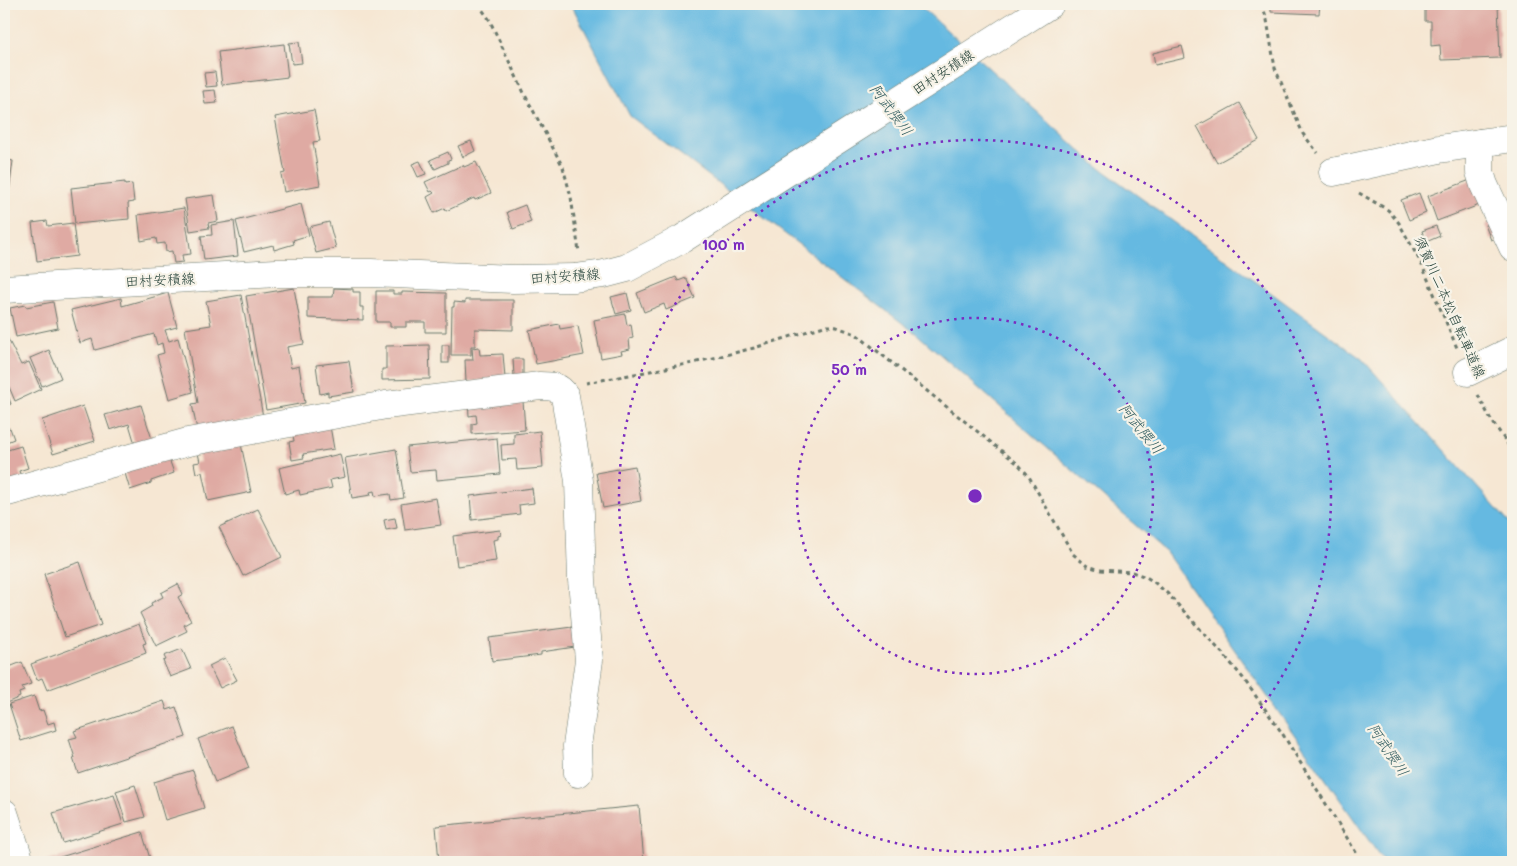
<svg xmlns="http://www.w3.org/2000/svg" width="1517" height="866" viewBox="0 0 1517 866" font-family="Mali,'Klee One',sans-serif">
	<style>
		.water { fill: #65b9e1; stroke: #427b8a }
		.building { fill: #dfaaa3 }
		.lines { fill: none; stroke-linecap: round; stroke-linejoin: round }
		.minor-casing { stroke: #6a786c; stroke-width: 29 }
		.major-casing { stroke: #6a786c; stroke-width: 29 }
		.path { stroke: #6a786c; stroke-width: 3; stroke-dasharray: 4 4; stroke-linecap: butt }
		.minor { stroke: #fff; stroke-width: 28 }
		.major { stroke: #fff; stroke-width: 28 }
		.ring { fill: none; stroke: #7b2cbf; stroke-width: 2.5; stroke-dasharray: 2.5 5 }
		.labels { text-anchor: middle; stroke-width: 4.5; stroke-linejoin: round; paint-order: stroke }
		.street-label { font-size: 14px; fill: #1f3d34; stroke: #f7f3e8 }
		.water-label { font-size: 15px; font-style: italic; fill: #305c5f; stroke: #f7f3e8 }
		.centre { fill: #7b2cbf; stroke: #f7f3e8; stroke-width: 2.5 }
		.ring-label { font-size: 15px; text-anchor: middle; font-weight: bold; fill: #7b2cbf; stroke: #f7f3e8; stroke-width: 4.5; stroke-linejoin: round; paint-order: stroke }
	</style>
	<rect width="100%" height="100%" fill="#f7f3e8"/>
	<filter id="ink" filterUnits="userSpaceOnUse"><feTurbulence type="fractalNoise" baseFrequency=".02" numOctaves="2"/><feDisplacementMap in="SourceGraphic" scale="10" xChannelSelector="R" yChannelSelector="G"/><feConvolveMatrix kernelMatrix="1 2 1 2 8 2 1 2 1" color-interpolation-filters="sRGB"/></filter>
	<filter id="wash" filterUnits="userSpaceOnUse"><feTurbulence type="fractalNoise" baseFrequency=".0096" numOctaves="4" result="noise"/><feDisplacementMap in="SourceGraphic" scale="20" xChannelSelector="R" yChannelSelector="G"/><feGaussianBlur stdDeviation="1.12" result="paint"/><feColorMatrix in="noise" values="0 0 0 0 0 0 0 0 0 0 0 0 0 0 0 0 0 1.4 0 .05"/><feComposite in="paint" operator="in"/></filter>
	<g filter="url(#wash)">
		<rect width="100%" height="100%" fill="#f6e7d3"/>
		<!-- water -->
		<path class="water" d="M571,4h347l179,162 265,193 151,168v335h-129l-219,-311 -247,-216 -288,-219z"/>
		<g id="blocks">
			<!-- building -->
			<g class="building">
				<path d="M1271,4h49l-1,10 -48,-2z"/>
				<path d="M1425,4h73l2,54 -59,2 -1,-15 -9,1v-25h-6z"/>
				<path d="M299,42l3,21 -10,1 -3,-21z"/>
				<path d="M284,44l4,33 -66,8 -4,-33z"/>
				<path d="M1182,46l3,12 -30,7 -2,-12z"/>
				<path d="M215,72l2,14 -11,1 -2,-14z"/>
				<path d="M215,90l2,13 -12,1 -2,-13z"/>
				<path d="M1239,103l20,37 -42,23 -20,-37z"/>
				<path d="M314,110l6,31 -7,1 7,43 -36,7 -3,-18 4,-1 -10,-56z"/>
				<path d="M471,141l4,10 -12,6 -5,-11z"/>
				<path d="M448,152l3,7 -3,1v3l-13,6 -5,-9z"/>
				<path d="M4,159l9,2 -4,31 -5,-1z"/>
				<path d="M420,161l6,13 -8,3 -6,-13z"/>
				<path d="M476,162l15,31 -16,7 -1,-2 -28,13 -1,-3 -11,5 -7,-16 7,-4 -2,-2 -2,1 -5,-10 38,-17 1,2z"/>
				<path d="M1473,179l9,25 -45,17 -9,-25z"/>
				<path d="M125,182v3l7,-1 2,18 -6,1 1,16 -54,5 -4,-36z"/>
				<path d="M1419,193l7,20 -17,7 -8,-20z"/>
				<path d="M214,195l4,26 -10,2 1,5 -19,3 -5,-32z"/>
				<path d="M301,204l8,31 -16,5 1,4 -20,6 -1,-5 -29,7 -8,-31z"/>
				<path d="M525,205l6,17 -18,7 -6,-17z"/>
				<path d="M184,208l7,46 -9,1 1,7 -9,1 -2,-12 -6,1 -1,-9 -8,1 -1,-6 -15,3 -3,-26z"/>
				<path d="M47,221l1,5 25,-3 4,33 -40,5 -5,-38z"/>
				<path d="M234,221l4,35 -34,4 -3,-24 11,-1 -1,-10z"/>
				<path d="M1494,221l6,15 -9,4 -6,-15z"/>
				<path d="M329,222l7,26 -20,5 -7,-26z"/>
				<path d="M1436,226l4,10 -14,6 -4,-11z"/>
				<path d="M676,277l2,4 8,-3 9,20 -29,12 -2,-6 -20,8 -7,-19z"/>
				<path d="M294,288l10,56 -17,3 4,21 8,-2 6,37 -39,7 -20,-114z"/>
				<path d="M334,288l19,1v3h7v15h3v13l-55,-2v-21h25z"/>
				<path d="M376,291h17v3h9v-2l44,1v39h-21v-10h-19v5h-16v-5h-14z"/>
				<path d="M168,293l9,34 -12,3 4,11 9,-3 15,54 -24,7 -12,-44 7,-2 -2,-10 -5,2 -3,-11 -59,16 -3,-11 -12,4 -9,-33 50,-12 1,8z"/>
				<path d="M627,293l4,17 -15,4 -5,-17z"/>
				<path d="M241,295l22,122 -66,13 -5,-26 6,-1 -13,-74 26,-4 -5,-24z"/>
				<path d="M465,300h48v30l-38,-1v17h-4v9h-20l1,-48h2v-5l11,1z"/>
				<path d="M53,302l5,26 -42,9 -6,-29 15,-3 1,2z"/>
				<path d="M625,314l2,11 4,-1 2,14 -4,1 1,10 -9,2 1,3 -21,4 -7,-38z"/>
				<path d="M559,324l1,5 18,-3 6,29 -48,9 -7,-34z"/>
				<path d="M4,331l17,34 8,-3 12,27 -26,12 -11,-26z"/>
				<path d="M429,345l1,34 -48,1v-11h4v-23z"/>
				<rect x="442" y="345" width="7" height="18"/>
				<path d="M479,347l1,8 23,-1 2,24 -39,4 -1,-22h8l-1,-12z"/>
				<path d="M49,350l12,28 -19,8 -12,-28z"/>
				<path d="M513,359h10v17h-9z"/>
				<path d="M349,361l5,31 -26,4v-4l-8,2 -4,-29z"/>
				<path d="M4,385l7,19 -7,3z"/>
				<path d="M468,400l55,1 2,29 -53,4v-10l5,-1 -1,-8 -7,1z"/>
				<path d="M141,405l11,34 -17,5 -6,-20 -19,6 -5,-15z"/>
				<path d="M83,406l12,35 -42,13 -11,-34z"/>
				<path d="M330,426l4,23 -31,5 1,4 -12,2 -3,-18 5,-1 -2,-12z"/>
				<path d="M10,428l4,11 -10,4v-13z"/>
				<path d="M540,431l3,37 -26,2 -1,-11 -14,1 -1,-15 13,-1v-10z"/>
				<path d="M497,438l3,36 -63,6 -1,-10 -26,2 -3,-25z"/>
				<path d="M241,444l10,48 -43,9 -6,-29 -6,1 -2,-10 6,-1 -2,-9z"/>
				<path d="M21,446l7,22 -9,3 3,8 -18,6v-34z"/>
				<path d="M396,449l8,49 -13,2 -1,-6 -15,2 -1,-5 -4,1 1,3 -19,3 -7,-40z"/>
				<path d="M340,454l5,23 -15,3 2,8 -32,7 -1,-5 -14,4 -6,-26z"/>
				<path d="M168,456l6,17 -23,8v2l-21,7 -6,-20z"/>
				<path d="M635,466l6,35 -38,7 -7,-35z"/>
				<path d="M532,488l2,15 -15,2 1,9 -48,6 -2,-24z"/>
				<path d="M436,498l5,27 -36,5 -4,-26z"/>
				<path d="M258,509l24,48 -39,19 -24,-49z"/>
				<path d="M395,518l2,10 -11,2 -2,-10z"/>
				<path d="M500,530l1,5 -3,1v3l-5,1 3,21 -39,5 -4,-30z"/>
				<path d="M80,562l21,63 -36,12 -21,-63z"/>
				<path d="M178,584l5,10 -5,3 13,24 -7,4 3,6 -31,15 -16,-33 12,-7 -1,-3 12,-6 -2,-4z"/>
				<path d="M139,624l7,19 -3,1 3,9 -99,37 -5,-12 -5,2 -6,-16z"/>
				<path d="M572,627l3,20 -34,5v3l-49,6 -3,-23z"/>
				<path d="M182,649l9,20 -21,8 -7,-16 3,-1 -2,-4z"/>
				<path d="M225,658l12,22 -17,8 -11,-22z"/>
				<path d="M22,662l9,22 -9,3 2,4 -5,2 1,4 -16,7v-35z"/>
				<path d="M34,696l5,15 4,-1 5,14 6,-2 2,8 -35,11 -12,-37z"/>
				<path d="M164,701l3,9 9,-3 10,30 -108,36 -5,-15h2l-6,-19 8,-2 -3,-6z"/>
				<path d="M232,726l17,42 -34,14 -17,-43z"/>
				<path d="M193,770l11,38 -39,12 -11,-38z"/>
				<path d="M135,785l10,32 -19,5 -10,-31z"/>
				<path d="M114,795l9,29 -60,19 -10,-30z"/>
				<path d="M639,806l5,56h-205l-3,-36z"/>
				<path d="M142,832l9,30h-107z"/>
			</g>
		</g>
	</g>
	<g filter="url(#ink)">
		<use href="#blocks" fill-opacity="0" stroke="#6a786c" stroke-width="1"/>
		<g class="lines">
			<!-- minor casing -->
			<g class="minor-casing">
				<g id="minor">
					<path d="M1480,143v29l4,13 29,62"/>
					<path d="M1333,172l106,-23 74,-11"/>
					<path d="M1468,372l45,-22"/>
					<path d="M4,493l184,-51 198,-37 154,-19c11,0 19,0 25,10l14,85 3,99 7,80 -12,86 1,27"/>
				</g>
			</g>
			<!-- major casing -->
			<g class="major-casing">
				<g id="major">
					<path d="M4,289l272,-16h95l142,6 62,-1 29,-4 23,-6 55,-29 368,-235"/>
					<path d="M4,813l16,49"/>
				</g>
			</g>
			<!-- path -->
			<g class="path">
				<path d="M478,4l11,15 36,76 38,72 8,30 8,55"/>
				<path d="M1262,4l5,16 8,48 28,66 15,19"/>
				<path d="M1359,193l29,17 11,13 22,40 36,85"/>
				<path d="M586,383l107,-20 61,-15 70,-22h10l22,8 162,130 10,11 45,79 14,12 14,4 31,2 14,5 8,5 14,12 56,61 19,23 39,55 80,129"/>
				<path d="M1478,395l12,23 23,34"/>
			</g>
			<!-- minor -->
			<use href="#minor" class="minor"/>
			<!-- major -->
			<use href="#major" class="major"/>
		</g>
	</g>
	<!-- distance rings -->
	<g class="ring">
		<circle cx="975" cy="496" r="178"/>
		<circle cx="975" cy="496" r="356"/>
	</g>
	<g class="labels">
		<!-- street labels -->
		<g class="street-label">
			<text transform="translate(943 72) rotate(-33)" y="5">田村安積線</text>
			<text transform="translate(565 276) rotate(-4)" y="5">田村安積線</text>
			<text transform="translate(160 280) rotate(-3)" y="5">田村安積線</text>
			<text transform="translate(1450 307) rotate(66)" y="5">須賀川二本松自転車道線</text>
		</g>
		<!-- water labels -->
		<g class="water-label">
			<text transform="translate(891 110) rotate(53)" y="5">阿武隈川</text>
			<text transform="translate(1141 429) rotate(51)" y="5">阿武隈川</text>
			<text transform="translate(1388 750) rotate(56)" y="5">阿武隈川</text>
		</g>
	</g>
	<circle cx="975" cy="496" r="8" class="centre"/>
	<g class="ring-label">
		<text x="723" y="250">100 m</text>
		<text x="849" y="375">50 m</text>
	</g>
	<!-- margin -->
	<rect width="1517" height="866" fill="none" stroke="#f7f3e8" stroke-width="20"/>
</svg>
